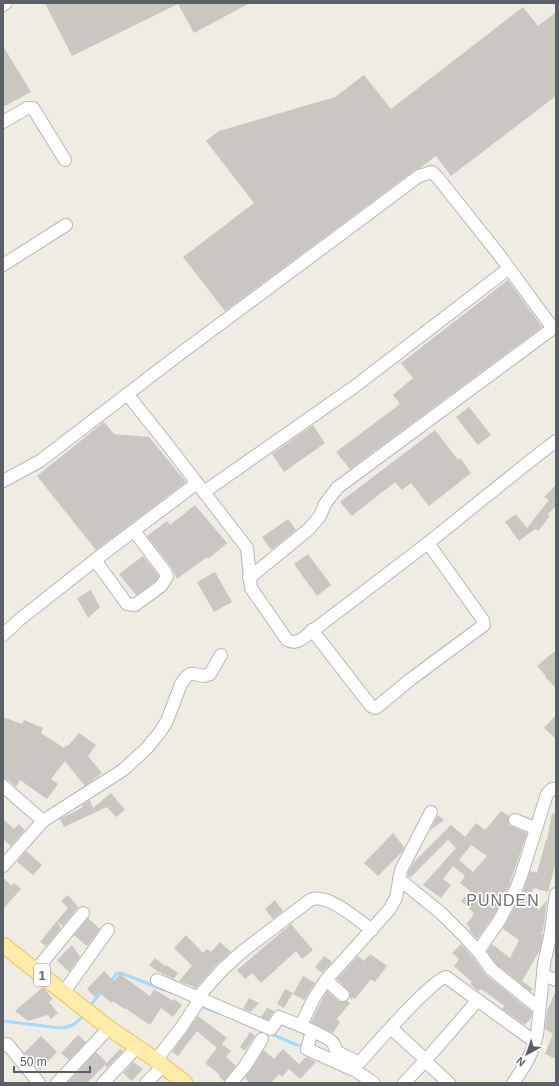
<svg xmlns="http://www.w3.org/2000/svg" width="559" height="1086" viewBox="0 0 559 1086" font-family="Helvetica,sans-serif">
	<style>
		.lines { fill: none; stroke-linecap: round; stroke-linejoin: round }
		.stream { stroke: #a5dbfe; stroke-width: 3 }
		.building { fill: #cac7c2; fill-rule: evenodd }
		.minor-casing { stroke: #b5b7bb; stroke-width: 14 }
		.major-casing { stroke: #f0c05c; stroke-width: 17 }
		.minor { stroke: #fff; stroke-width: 12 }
		.major { stroke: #feedaa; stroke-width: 15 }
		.labels { text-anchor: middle; stroke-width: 3.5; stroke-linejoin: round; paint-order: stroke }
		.shield { fill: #fff; stroke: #8d9093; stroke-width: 1 }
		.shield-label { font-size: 13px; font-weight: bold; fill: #5c6065 }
		.quarter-label { font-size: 16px; letter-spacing: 1px; fill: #6d7277; stroke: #fff }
	</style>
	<rect width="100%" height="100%" fill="#efece4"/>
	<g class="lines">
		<!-- stream -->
		<g class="stream">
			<path d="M111,981l5,-7 5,-1 43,17"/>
			<path d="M199,1005l17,7"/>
			<path d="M89,1007l13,-16"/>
			<path d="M3,1021l57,7c13,-1 17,-5 25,-15"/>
			<path d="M269,1033l28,12 8,1"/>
		</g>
	</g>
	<!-- building -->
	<g class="building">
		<path d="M45,3h205l-56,30 -16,-29 -106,52z"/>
		<path d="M523,7l15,19 18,-14v84l-105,80 -15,-20 -16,12 -5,2 -190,141 -42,-54 71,-54 -48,-62 13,-10 116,-34 29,-22 27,34z"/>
		<path d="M3,46l28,46 -28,15z"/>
		<path d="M508,280l34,47 -192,142 -14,-17 64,-48 -7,-9 20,-17 -12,-15z"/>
		<path d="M469,407l22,28 -13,10 -22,-28z"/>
		<path d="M104,422l10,12 35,3 37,45 -90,68 -59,-74z"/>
		<path d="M313,425l12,18 -41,29 -12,-18z"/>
		<path d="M435,430l23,30 2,-2 11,15 -42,33 -18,-23 -9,7 -7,-8 -43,34 -12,-14z"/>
		<path d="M556,485v21l-8,8 2,2 -12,15 -3,-2 -16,12 -14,-19 11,-8 11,14 22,-28 -5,-3z"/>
		<path d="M195,505l32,38 -19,16 -1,-2 -30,22 -5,-11 -25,-32 20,-15 3,4z"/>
		<path d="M288,519l8,11 -25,20 -9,-13z"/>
		<path d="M308,554l23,31 -14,11 -23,-32z"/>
		<path d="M143,556l16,20 -3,5 -20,14 -17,-21z"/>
		<path d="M215,572l17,30 -18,10 -17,-30z"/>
		<path d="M91,590l9,17 -12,11 -11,-20z"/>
		<path d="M556,650v38l-11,-11 1,-1 -9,-10z"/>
		<path d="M556,715v24l-12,-11z"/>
		<path d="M3,717l19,7 2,-4 19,8 -2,5 23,15 2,-3 2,1 11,-13 17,12 -8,11 14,17 -17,13 -20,-25 -14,18 7,5 -11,15 -27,-19 -4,7 -8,-7 -5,-1z"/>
		<path d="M111,793l14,17 -9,7 -9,-10 -43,20 -4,-8 23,-12 -1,-2 8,-5 3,8z"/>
		<path d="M501,811l8,5 -1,5 1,4 18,8 -18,53 -16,31 -16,22 -8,-9 1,-2 -4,-4 7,-8 -1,-1 2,-2 -13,-12 9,-10 -10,-8 5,-7 -12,-10 -10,13 8,6 -10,13 -18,-13 33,-37 -8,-8 -38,38 -2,-2v-4l6,-10 37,-37 14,12 11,-14 9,7zM471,845l16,11 -14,16 -14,-12z"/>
		<path d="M552,813l4,1v48l-8,30 -14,-4 -7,13 12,9 7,-9h1l-4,29 -2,3 2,2 -3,15 -18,31 11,8 -2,3 -35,-28 -9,-13 5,-7 18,14 9,-18 -16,-11 20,-37 7,-21 7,2 9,-33h1z"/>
		<path d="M438,815l6,5 -14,10z"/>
		<path d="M3,819l11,10 5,-5 6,6 -14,16 -8,-7z"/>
		<path d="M393,833l11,14 -2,5 -24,24 -14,-13z"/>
		<path d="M26,851l16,14 -9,10 -16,-13z"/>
		<path d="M3,878l9,8 2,-3 7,6 -18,20z"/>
		<path d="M68,895l10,12 -15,19 -6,-5 11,-13 -7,-7z"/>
		<path d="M275,900l8,11 -10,8 -8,-10z"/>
		<path d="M88,918l12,11 -13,17 -13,-11z"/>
		<path d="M57,921l4,7 -15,18 -6,-4z"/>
		<path d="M291,924l22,26 -11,9 -6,-8 -35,32 -9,-10 -7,6 -8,-9z"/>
		<path d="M186,935l17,18 4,-4 4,3 9,-10 11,10 -15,13 -20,23 -17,-7 13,-15 -18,-18z"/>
		<path d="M461,944l11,12 14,19 46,37 -1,6 -6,7 -23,-16 3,-3 -24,-17 -3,2 -8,-7 2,-2 -18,-16 5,-7 -7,-6z"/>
		<path d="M72,945l8,12 -11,15 -12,-12z"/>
		<path d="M370,954l17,12 -12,16 -4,-3 -16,20 -2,-2 -1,3 -2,-2v-5l-2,-3 -11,-11 21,-23 6,5z"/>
		<path d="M324,956l8,6 -10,11 -7,-6z"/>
		<path d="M155,958l10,8 1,-1 12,8 -4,6 -17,-8 -8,-6z"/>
		<path d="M104,971l10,10 6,-7 30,22 4,-7 19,12 1,-2 8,6 -9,12 -12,-9 -11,17 -25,-17 -1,1 -11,-8 -1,2 -13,-10 -4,4 -8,-8z"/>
		<path d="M303,976l12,7 -11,17 -11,-6z"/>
		<path d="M43,987l10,12 -4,3 9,11 -7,6 -3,-4 -20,6 -13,-10z"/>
		<path d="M285,989l8,4 -9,15 -7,-4z"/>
		<path d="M556,990v69l-11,-5 8,-20 -8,-5 2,-18z"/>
		<path d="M327,991l11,10 4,1 5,-1 3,2 -13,16 3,3 -7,11 -22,-11 10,-20z"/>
		<path d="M249,998l10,5 -8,9 -8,-3z"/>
		<path d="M267,1008l7,3 -6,9 -7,-3z"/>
		<path d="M198,1016l29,22 -5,6 9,7 -5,6 10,9 -12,15 -5,-4 1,-2 -15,-12 12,-15 -20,-17 -19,25 -6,-4z"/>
		<path d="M250,1032l5,4 -10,15 -5,-4z"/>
		<path d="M78,1035l8,7 -17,18 -8,-7z"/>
		<path d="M41,1036l16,16 -17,18 -16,-17z"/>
		<path d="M120,1049l3,2 -16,17 -2,-3 -18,18h-20l29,-31 11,11z"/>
		<path d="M283,1049l16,15 7,-7 10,5 -16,17 -11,-10 -7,8 -3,-3 -8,9h-21l-5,-5 19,-28 10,9z"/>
		<path d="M133,1062l10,7 -11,12 -9,-8z"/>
	</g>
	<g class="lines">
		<!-- minor casing -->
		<g class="minor-casing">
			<g id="minor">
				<path d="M3,5l3,-2"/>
				<path d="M3,122l24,-14h6l32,52"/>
				<path d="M3,265l63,-40"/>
				<path d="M127,394l40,50 80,104 4,40 36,52c6,3 9,2 15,-1l126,-96 102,-82 26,-20"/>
				<path d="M3,481l37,-20 137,-105 242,-180 13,-4 6,6 59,74 55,75v2l-215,159 -12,16 -5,12 -11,13 -60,49"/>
				<path d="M204,492l150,-105 154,-118"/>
				<path d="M95,560l32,44 8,1 26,-19 6,-9 -1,-4 -32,-42"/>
				<path d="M312,630l59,76 4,2 2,-1 34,-28 73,-54 -1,-5 -55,-77"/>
				<path d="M3,635l16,-15 76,-60 102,-77"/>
				<path d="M3,786l40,35"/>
				<path d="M515,820l20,8"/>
				<path d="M3,866l40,-45 80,-51 23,-21 14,-17 7,-11 14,-37 5,-7 4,-3h4l10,2 6,-2 11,-19"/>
				<path d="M399,879l42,34 20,20 17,18 13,18 48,39"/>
				<path d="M478,951l21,-30 17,-32 6,-16 25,-79 5,-5h4"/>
				<path d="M36,970l47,-57"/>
				<path d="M543,975l13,5"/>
				<path d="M157,980l114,49 8,-12c12,5 46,17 54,26 2,3 2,6 4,9l21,10h2c12,-14 73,-83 86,-85l89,65"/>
				<path d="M64,992l44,-62"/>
				<path d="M343,995l-17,-15 63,-70 7,-12 5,-28 30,-58"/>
				<path d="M197,998l25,-28 21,-19 67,-51c17,-8 48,20 62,30"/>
				<path d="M301,1025l13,-27 12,-18"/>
				<path d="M391,1028l35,32"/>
				<path d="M312,1031l-5,18 49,22 18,12"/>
				<path d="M3,1045l4,-1 2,2 30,37"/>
				<path d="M156,1060l25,-32 19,-29"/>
				<path d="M425,1061l24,22"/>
				<path d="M57,1083l52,-55"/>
				<path d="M103,1083l34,-36"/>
				<path d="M146,1083l17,-17"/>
				<path d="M231,1083l14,-17 17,-27"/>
				<path d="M404,1083l21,-22 53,-61"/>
				<path d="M513,1083l12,-18 6,-12 6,-18 7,-71 6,-27 6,-43"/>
			</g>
		</g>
		<!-- major casing -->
		<g class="major-casing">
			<path id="major" d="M3,945l106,83 47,32 29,23"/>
		</g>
		<!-- minor -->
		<use href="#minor" class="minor"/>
		<!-- major -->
		<use href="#major" class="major"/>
	</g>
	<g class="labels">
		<!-- shield labels -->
		<rect class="shield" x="34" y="964" width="16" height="22" rx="3"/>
		<g class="shield-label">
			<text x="42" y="980">1</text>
		</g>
		<!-- quarter labels -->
		<g class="quarter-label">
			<text x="503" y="906">PUNDEN</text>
		</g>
	</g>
	<!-- border -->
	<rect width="559" height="1086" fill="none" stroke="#5c6065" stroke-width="8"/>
	<!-- north arrow -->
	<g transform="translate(527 1054) rotate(220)" stroke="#ffffff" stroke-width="3" paint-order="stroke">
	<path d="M0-3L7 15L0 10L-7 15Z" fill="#5c6065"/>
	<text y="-6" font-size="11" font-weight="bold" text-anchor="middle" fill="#5c6065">N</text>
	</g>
	<!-- scale -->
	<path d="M14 1066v6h76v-6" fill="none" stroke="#5c6065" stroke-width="2"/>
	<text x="20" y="1066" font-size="12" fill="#5c6065" stroke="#ffffff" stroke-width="3" paint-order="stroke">50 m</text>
</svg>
